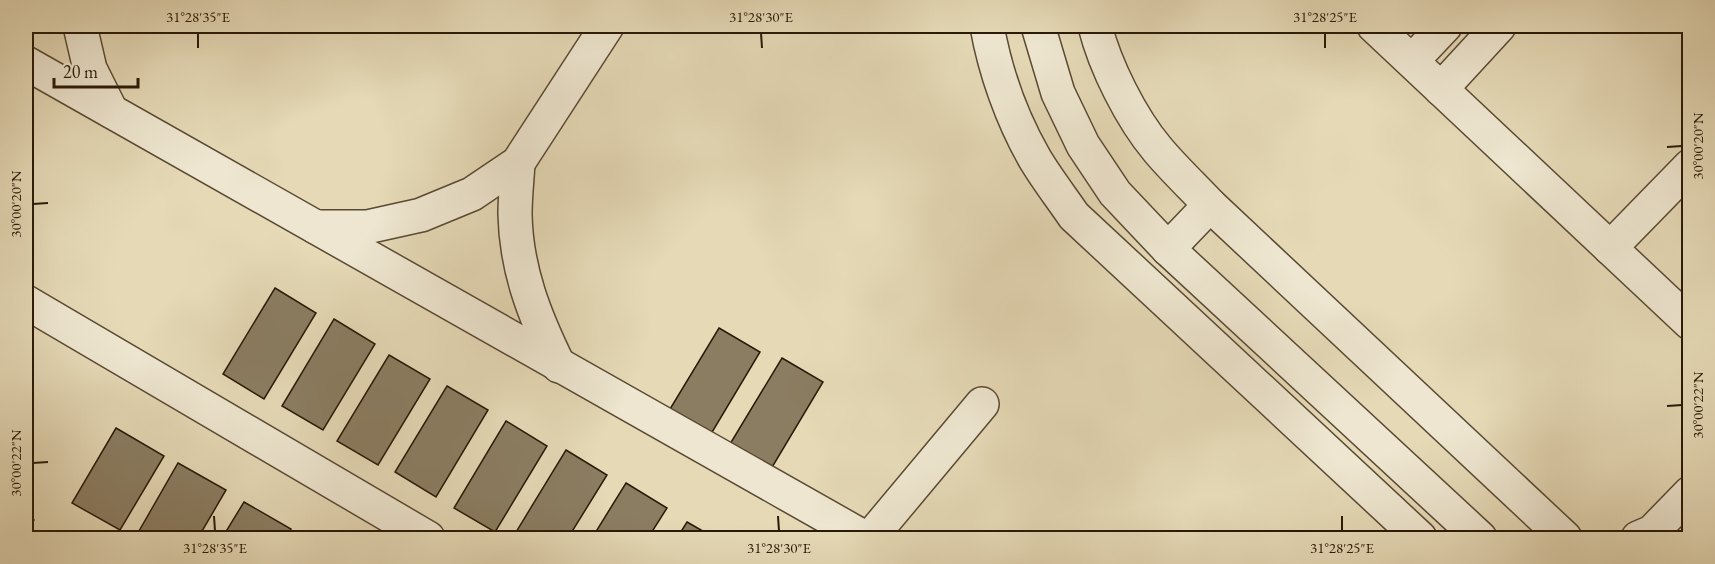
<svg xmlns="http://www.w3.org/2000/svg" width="1715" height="564" viewBox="0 0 1715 564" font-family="'EB Garamond',serif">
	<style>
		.building { fill: #8b7d62; stroke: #2a1907; stroke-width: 1.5 }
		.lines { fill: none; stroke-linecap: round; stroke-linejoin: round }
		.minor-casing { stroke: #594933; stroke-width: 36 }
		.minor { stroke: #eee6d0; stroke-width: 33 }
		.ticks { fill: none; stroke: #2a1907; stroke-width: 2 }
		.neatline { fill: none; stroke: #2a1907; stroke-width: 2 }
		.ticks-label { font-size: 15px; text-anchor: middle; fill: #2a1907 }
	</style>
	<rect width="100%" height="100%" fill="#e5d9b6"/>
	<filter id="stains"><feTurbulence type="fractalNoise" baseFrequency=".00333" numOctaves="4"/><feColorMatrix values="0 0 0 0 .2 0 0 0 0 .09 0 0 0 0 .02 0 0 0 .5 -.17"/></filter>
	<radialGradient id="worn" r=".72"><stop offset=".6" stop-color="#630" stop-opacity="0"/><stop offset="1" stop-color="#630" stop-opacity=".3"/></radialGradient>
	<!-- building -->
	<g class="building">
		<path d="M275,288l41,25 -52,86 -41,-25z"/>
		<path d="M334,319l41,25 -52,86 -41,-24z"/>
		<path d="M719,328l41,24 -52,87 -41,-25z"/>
		<path d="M389,355l41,24 -52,86 -41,-24z"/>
		<path d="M782,358l41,24 -52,87 -41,-25z"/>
		<path d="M447,386l41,24 -52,87 -41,-25z"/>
		<path d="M506,421l41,25 -52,86 -41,-24z"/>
		<path d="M116,428l48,28 -44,74 -48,-27z"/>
		<path d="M566,450l41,25 -39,63h-52l-3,-1z"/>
		<path d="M178,463l48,27 -28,48h-63z"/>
		<path d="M626,483l41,25 -19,30h-56z"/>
		<path d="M244,502l47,27 -5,9h-64z"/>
		<path d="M26,515l8,5 -8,15z"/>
		<path d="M687,522l28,16h-38z"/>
	</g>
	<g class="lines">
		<!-- minor casing -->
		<g class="minor-casing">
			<g id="minor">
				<path d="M80,26l10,43 21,42"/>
				<path d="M987,26c8,45 25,93 48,133 12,20 26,38 39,57l346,322"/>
				<path d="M1038,26l20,67 25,52 32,48 53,56 312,289"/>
				<path d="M1095,26c10,40 36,92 63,124 16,19 35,37 52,55l355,333"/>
				<path d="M1374,26l316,297"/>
				<path d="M1412,61l33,-35"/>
				<path d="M26,63l839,475"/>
				<path d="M1441,89l58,-63"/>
				<path d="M518,163c-1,17 -3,34 -3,51 1,56 20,103 44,152"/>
				<path d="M316,227h51l54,-12 51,-21 46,-31 89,-137"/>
				<path d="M1610,248l80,-82"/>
				<path d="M1168,249l42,-44"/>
				<path d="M26,302l402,236"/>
				<path d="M870,538l112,-134"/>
				<path d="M1638,538l14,-6 38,-39"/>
			</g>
		</g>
		<!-- minor -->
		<use href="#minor" class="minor"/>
	</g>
	<!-- ticks -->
	<path class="ticks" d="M198,33v15M761,33l1,15M1325,33v15M1667,147l15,-1M33,204l15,-1M1667,406l15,-1M33,463l15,-1M214,516l1,15M778,516l1,15M1342,516v15"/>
	<!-- margin -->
	<rect width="1715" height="564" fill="none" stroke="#e5d9b6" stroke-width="66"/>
	<!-- scale -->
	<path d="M54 78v9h84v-9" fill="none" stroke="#2a1907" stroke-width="3"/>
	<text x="63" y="78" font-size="18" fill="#2a1907" stroke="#eee6d0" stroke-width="4.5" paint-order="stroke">20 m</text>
	<rect x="33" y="33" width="1649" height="498" class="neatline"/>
	<g class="ticks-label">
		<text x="198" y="22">31°28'35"E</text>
		<text x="761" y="22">31°28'30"E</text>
		<text x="1325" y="22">31°28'25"E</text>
		<text transform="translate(1698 146) rotate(-90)" y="5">30°00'20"N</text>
		<text transform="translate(16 204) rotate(-90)" y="5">30°00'20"N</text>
		<text transform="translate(1698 405) rotate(-90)" y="5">30°00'22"N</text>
		<text transform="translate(16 463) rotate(-90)" y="5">30°00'22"N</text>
		<text x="215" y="553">31°28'35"E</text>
		<text x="779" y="553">31°28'30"E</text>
		<text x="1342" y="553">31°28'25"E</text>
	</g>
	<rect width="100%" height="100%" filter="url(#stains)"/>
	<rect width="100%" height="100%" fill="url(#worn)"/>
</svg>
